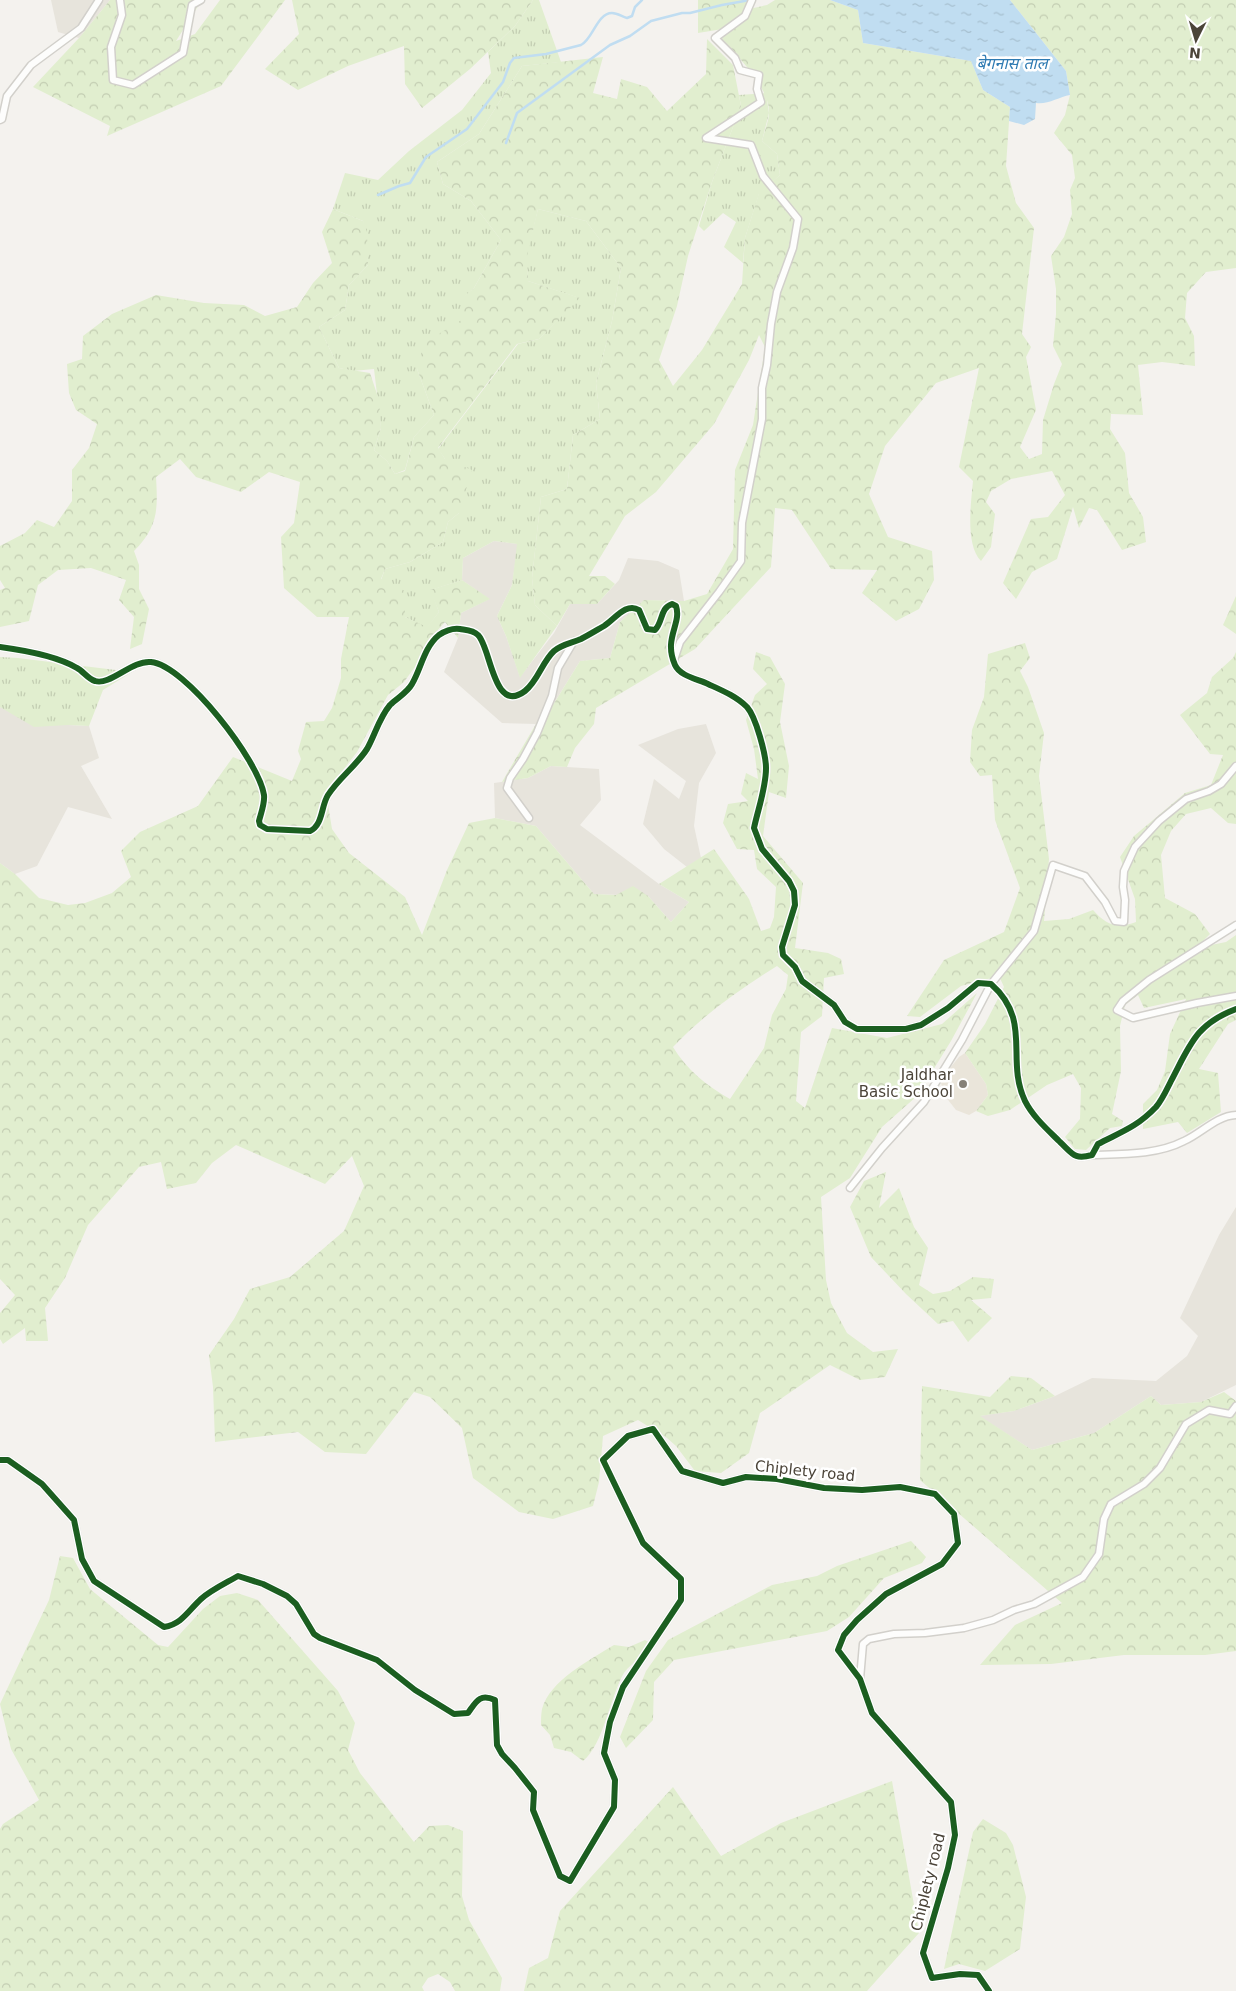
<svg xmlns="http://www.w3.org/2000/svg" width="1236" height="1991" viewBox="0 0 1236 1991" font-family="'DejaVu Sans','Noto Sans Devanagari',sans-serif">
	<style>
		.residential { fill: #e7e4dc }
		.education { fill: #eae5da }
		.grass { fill: url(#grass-tufts) }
		.forest { fill: url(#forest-crowns); fill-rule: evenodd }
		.water { fill: url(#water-ripples) }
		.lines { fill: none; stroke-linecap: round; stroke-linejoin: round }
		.stream { stroke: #c0ddf1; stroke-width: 2.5 }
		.street-casing { stroke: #d2d0cb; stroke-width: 9 }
		.street { stroke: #fdfdfc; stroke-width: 6 }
		.cycleway-casing { stroke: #fff; stroke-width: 9 }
		.cycleway { stroke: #1b5e20; stroke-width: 6 }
		.poi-dot { fill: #868178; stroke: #fff; stroke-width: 2 }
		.labels { text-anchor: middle; stroke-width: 5; stroke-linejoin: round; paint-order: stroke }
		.poi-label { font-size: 15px; fill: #4b4439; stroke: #fff; text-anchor: end }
		.street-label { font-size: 15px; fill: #4b4439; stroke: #fff }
		.water-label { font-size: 16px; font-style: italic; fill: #2e7ab2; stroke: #fff }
	</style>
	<defs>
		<pattern id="grass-tufts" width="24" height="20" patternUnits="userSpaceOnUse" patternTransform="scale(1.25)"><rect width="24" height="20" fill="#e1eecf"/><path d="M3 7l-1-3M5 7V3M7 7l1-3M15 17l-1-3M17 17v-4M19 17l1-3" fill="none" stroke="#c3cdb2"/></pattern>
		<pattern id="forest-crowns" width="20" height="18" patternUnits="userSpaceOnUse" patternTransform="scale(1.25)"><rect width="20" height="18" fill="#e1eecf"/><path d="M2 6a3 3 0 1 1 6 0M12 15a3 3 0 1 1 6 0" fill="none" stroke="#c3cdb2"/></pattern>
		<pattern id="water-ripples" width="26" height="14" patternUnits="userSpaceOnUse" patternTransform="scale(1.25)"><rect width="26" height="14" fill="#c0ddf1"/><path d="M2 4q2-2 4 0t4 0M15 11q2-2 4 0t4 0" fill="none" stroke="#a6bfcf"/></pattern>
	</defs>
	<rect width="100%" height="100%" fill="#f4f2ee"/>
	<!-- residential -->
	<g class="residential">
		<path d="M51,0h59l-31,38 -21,-6z"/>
		<path d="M494,541l24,3 -6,41 -15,31 9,20 14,41 34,-44 16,-29h27l22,-24 9,-22 30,3 21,9 5,31 -40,-1 -24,22 -10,36 -30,3 -27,44 -17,19 -34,-1 -58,-51 14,-34 3,-25 28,-14 -27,-19 1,-22z"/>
		<path d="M0,707l68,18 21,1 10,32 -18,8 31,53 -44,-12 -31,59 -22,8 -15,-11z"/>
		<path d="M706,724l10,29 -17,30 -5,43 7,32 -14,9 -23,-18 -21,-25 11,-45 25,20 7,-18 -48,-36 40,-16z"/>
		<path d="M551,766l48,3 2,31 -21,25 79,59 30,18 -18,20 -23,-26 -54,-2 -58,-68 -41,-8 -1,-35 34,-5z"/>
		<path d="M1236,1207v178l-35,17 -40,3 -10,-9 -57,37 -62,17 -53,-34 35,-5 41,-15 37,-18 64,3 31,-25 11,-20 -18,-18 39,-83z"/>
	</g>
	<!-- education -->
	<path class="education" d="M965,1053l21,31 2,11 -12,16 -7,4 -13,-5 -11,-14 -4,-13 5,-10 13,-16z"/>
	<!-- grass -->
	<g class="grass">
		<path d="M533,0h6l22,62 -39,4 -43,68 -42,28 6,22 28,17 30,39 -27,48 -11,10 1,21 -47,50 17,46 -20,22 -9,33 -10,4 -8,-13 -13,-11 7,-22 -7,-59 -21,2 -14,-3 -20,-41 26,-17 4,-25 19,-20 -5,-44 -30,-12 12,-36 33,7 31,-29 53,-41 29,-37 -3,-21 27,-26z"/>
		<path d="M766,93l3,20 -7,28 15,13 3,21 -21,19 -14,44 -2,25 -19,-16 12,-25 -13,-9 -19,18 -5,-5 13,-44 29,-76 -2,-11z"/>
		<path d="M538,209l48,12 35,47 -9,53 -16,62 4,36 -27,16 -6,54 -26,8 -9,81 3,27 22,21 -37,52 -14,-42 -9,-20 15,-31 5,-41 -23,-3 -31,17 -1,22 -31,10 8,22 -12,16 -22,-11 -24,-37 4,-11 25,-7 33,-20 5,-20 11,-9 -14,-54 -7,-10 80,-105 21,-5 40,-41 -51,-17 -2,-25z"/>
		<path d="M0,657l18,1 114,14 -29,18 -14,36 -21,-1 -34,2 -34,-20z"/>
	</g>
	<!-- forest -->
	<g class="forest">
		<path d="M110,0h92l-26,41 19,-7 25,-34h65l-64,86 -114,50 3,-10 -77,-39 46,-49z"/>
		<path d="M292,0h241l-18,26 -45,43 -48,39 -17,-24 -1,-38 -56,20 -50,24 -33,-21 34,-35z"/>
		<path d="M698,0h47l4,9 18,-4 8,-5h55l28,10 5,33 108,18 12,29 27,17 -4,59 10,37 18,25 -12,106 9,13 -5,10 10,53 -16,37 9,12 13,-5 1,-34 11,-36 8,-20 -9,-18 3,-32v-25l-5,-33 13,-19 8,-23 -2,-24 5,-12 -3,-23 -18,-22 11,-18 5,-20 -4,-24 -56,-71h226v268l-30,4 -19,21 -2,25 9,18 1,30 -33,-4 -24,3 5,50 -32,-1 -1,15 15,24 4,40 14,24 3,25 -24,8 -25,-40 -8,-2 -10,20 -6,-21 -16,52 -25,13 -16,27 -13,-16 28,-64 17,-2 17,-22 -13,-24 -41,8 -20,12 -5,11 9,12 -4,33 -10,14c-16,-16 -10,-58 -8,-80l-14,-14 20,-99 -43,15 -51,63 -16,48 19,43 44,14 2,29 -15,29 -23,12 -34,-28 15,-23 -46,-1 -39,-59 -17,-2 -4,59 -76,82 -99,59 -2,16 -19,24 -8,19 -16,-1 -23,12 -26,4 34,-58 17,-19 27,-44 30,-3 10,-36 24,-22 40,1 23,-7 26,-45 2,-79 18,-45 12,-78 -6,-12 -10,25 -35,64 -58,68 -31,24 -36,60h16l10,8 -18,20h-27l-13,22 -22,-21 -3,-27 9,-81 26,-8 6,-54 27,-16 -4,-36 16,-62 9,-53 -35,-47 -48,-12 -11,47 1,25 52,17 -41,41 -22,5 -79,104 7,11 27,11 -13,43 -11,9 -5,20 -33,20 -25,7 -4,10 24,12v26l22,10 12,-15 -9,-22 32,-10 28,19 -29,14 -3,25 -13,-16 -8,9 -10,19 -23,32 -16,13 -31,57 -31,40 6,37 17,24 56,44 17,38 25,-65 22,-47 26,-5 41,8 58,68 22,1 17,-9 15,10 23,26 18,-20 -30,-18 55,-35 35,50 12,32 9,-3 4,-11 2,-30 -19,-18 -3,-19 -17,-1 -14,-26 5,-19 20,-3 -7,-7 5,-21 12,6 -4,-30 -8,-29 9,-25 12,-11 -14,-15 3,-17 14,5 15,27 -5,38 9,44 -3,32 -17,-6 -6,44 40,47 -8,65 33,5 13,6 3,15 -20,4 -2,38 -21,16 -5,69 9,7 27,-80 55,10 55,-14 35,-31 -26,48 -34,55 -35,31 -32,51 -29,19 5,83 5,23 16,30 26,19 25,-3 -13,28 -25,3 -30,-15 -70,48 -11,40 -28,20 -26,-2 -19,-25 -9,-8 -29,-18 -35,16 -4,46 -6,24 -40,13 -34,-7 -46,-34 -11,-50 -32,-31 -16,-5 -48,62 -41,-2 -27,-20 -83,10 -2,-55 -4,-32 25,-36 16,-30 40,-12 54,-46 20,-45 -12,-30 -27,28 -89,-39 -24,18 -16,20 -29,6 -6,-27 -22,5 -51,58 -23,53 -20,30 3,33h-22l-1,-13 -22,16 -3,-5v-26l15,-18 -15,-16v-416l15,11 24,24 29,7 17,-2 27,-10 19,-16 -10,-26 19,-19 58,-26 35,-49 59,24 9,-22 -3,-8 8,-29 18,-1 8,-13 9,-30v-19l8,-42h-32l-33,-29 -3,-51 13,-14 6,-41 -31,-10 -28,20 -45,-15 -16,-18 -24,18c2,33 2,50 -22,74l5,14v24l10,20 -7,35 -12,5 4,-32 -15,-17 7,-20 -35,-12 -33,2 -20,15 -9,36 -29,6v-37l5,-2 -5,-8v-34l25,-13 12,-13 17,7 18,-26v-31l17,-22 8,-24 -21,-14 -7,-17 -2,-29 15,-5 1,-23 29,-22 44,-19 48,8 40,2 21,11 32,-9 16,-24 19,-20 -10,-31 11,-23 30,12 4,11 1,33 -19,20 -4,25 -26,17 20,41 31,5 9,27 2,28 -7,22 13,11 8,13 10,-3 9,-34 20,-22 -17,-46 7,-26 39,-24 -1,-21 12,-10 27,-48 -30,-39 -28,-17 -6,-22 42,-28 43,-68 81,-9 -10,36 24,6 4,-20 26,8 20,24 39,-37 1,-35 26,26 8,41 -29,76 -24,74 -11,50 -18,54 14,26 29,-36 40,-66 3,-46 14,-45 21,-18 -3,-21 -15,-13c2,-8 6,-18 7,-27 2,-25 -31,-57 -47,-75l7,-11 -31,5zM777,966l11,9 -2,14 -14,26 -8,33 -34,51c-23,-13 -44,-30 -57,-52 30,-32 67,-58 104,-81z"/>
		<path d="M1236,596v38l-13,-9z"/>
		<path d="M1025,643l5,15 -10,13 8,16 16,46 -5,43 10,83 -5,62 25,-2 24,-9c13,15 24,19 43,12l-1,-23 -15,-42 14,-21 51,-43 26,-8 12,-30 -13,-1 -30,-39 27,-22 5,-16 21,-19 3,-6v172l-8,-1 -17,-15 -25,6 -15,17 -10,24 4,43 30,16 15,20 -14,14 30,-6 10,-7v85l-8,4 -29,45 19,4 3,39 -34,21 -9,-11 -35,7v-25l14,-14 8,-19 5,-37 16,-35 -42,9 -6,-13 -13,10 -5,21 1,45 -9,43 11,7 -1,5 -12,2 -24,22 -11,-1 -10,-12 15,-18 1,-31 -8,-14 -26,11 -37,25 -22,6 -12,-5 12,-16 -2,-11 -21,-31 20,-29 19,-37 -5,-11 -38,10 -41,31 -13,-1 37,-56 60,-28 16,-44 -25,-68 -3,-45 -12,1 -10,-14 2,-32 12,-33 4,-43z"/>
		<path d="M886,1172l-7,36 20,-20 15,39 14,21 -9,37 14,9 17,-3 23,-14 21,2 -3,19 -20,2 21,18 -24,24 -15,-21 -15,3 -32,-30 -35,-37 -21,-50 14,-26z"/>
		<path d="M1011,1376l20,2 24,18 -41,15 -34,5 52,34 62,-17 57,-37 10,9 40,-3 23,-10 12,9v250l-31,4h-81l-73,9 -71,1 35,-40 47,-22 -142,-123 2,-94 68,11z"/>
		<path d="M911,1541l15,16 -4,6 -38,15 -35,39 -22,14 -153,29 -20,22 -1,38 -27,28 -6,-11 26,-66 22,-31 104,-55 45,-9 20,-10z"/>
		<path d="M60,1556l13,2 17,31 68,56 10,2 35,-38 17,-13 17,-3 21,7 80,91 17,32 -7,27 12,23 54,69 15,-16 19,-1 15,6 -1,65 7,24 33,58 -2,13h-45l-5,-9 -12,-8 -10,4 -6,9 2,4h-424v-162l3,-5 36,-24 -28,-51 -11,-45 49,-104z"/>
		<path d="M645,1640l5,3c-4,5 -7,11 -12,16 -4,4 -10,8 -14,14 -14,23 -20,71 -41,88l-12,-9 -17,-4 -4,-13 -9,-10c0,-5 0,-11 1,-16 8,-29 48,-49 72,-64l15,2z"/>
		<path d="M892,1781l27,152 -52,58h-343l5,-23 19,-10 12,-47 113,-124 48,69 60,-33z"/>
		<path d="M983,1819l23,14 7,12 13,52 -6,52 -35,22 -26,-7 -15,5 29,-137z"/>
	</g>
	<!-- water -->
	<path class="water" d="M830,0h180l56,71 4,24c-11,2 -23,10 -34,8l-1,16 -11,6 -15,-4 1,-14 -27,-17 -12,-29 -108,-18 -5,-33z"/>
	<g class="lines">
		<!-- stream -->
		<g class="stream">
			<path d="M506,143l11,-30 93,-68 20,-9 21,-15 31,-8h8l32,-8 28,-5"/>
			<path d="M378,195l21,-9 11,-3 16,-26 41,-28 36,-47 7,-19 4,-5 32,-4 35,-9c12,-6 16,-32 31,-32 6,0 10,4 15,5l5,-2 3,-9 7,-7"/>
		</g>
		<!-- street casing -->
		<g class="street-casing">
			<g id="street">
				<path d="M120,0l2,15 -11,32 2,33 20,5 50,-32 9,-48 9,-5"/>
				<path d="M0,120l2,-1 5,-23 24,-31 50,-37 18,-28"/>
				<path d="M0,647c22,3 57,9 77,21 6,3 11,11 18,13 15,5 37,-21 56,-19 34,3 108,99 113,133 1,8 -3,18 -5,26l1,4 7,4 43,2c13,-6 11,-25 18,-36 11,-17 28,-29 39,-46 8,-14 12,-31 23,-44 7,-7 17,-12 22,-21 9,-15 12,-37 27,-49 6,-4 14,-7 21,-6 6,1 13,1 18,6 13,12 15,80 47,56 13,-10 17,-29 29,-40 8,-7 18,-8 27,-12 8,-4 16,-9 23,-13 11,-7 22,-24 35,-16l8,19 8,1c8,-8 5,-22 17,-26l4,2c6,18 -13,32 -1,59 5,11 22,14 33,19 13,6 28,12 39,23 9,10 19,48 19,61 0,20 -8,41 -12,60l8,21 27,32 5,10 1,14 -13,42 1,8 12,12 7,14 32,24 11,17 12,7h49l15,-4 27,-17 30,-25 13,1c42,37 14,75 34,117 8,16 23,29 35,41 13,12 14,18 32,13l6,-11c23,-12 39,-17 58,-37 6,-7 11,-18 15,-26 19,-36 25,-57 65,-72"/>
				<path d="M674,660l6,-18 39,-50 22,-31 1,-38 20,-104v-31l5,-23 4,-41 6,-32 16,-44 5,-29 -35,-43 -12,-31 -45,-7 55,-36 -4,-13 2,-14 -19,-5 -5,-12 -20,-20 30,-22 7,-16"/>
				<path d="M529,818l-22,-30 3,-10 13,-19 14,-26 15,-37 6,-28 16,-27"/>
				<path d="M1236,925l-87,55 -26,21 -6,9 16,8 64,-15 39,-7"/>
				<path d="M1092,1155c30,-1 65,0 92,-14 18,-8 32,-25 52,-26"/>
				<path d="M850,1188l32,-40 42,-46 38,-62 29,-56 43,-53 19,-66 32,11 20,26 10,19 9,1 1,-22 -2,-13 1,-16 11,-24 24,-26 27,-22 23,-8 12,-7 15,-18"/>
				<path d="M0,1460h8l34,24 32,36 8,39 12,22 70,46c18,-3 24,-16 37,-28 10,-9 25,-16 37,-23l25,8 24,12 9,8 18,30 6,4 57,22 38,30 39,24 14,-1c8,-11 11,-20 27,-13l2,45 5,9 13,14 19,24 -1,18 27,66 10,5 44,-74 1,-27 -11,-27 6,-31 13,-35 58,-87v-21l-38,-36 -40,-83 25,-24 25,-7 29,42 41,12 23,-6 31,2 47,9 38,2 38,-3 35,7 19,20 4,29 -16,21 -56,30 -29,26 -13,15 -6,15 22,29 12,34 79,89 4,33 -7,33 -25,85 9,25 28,-4 18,1 11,16"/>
				<path d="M860,1679l3,-35 6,-5 25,-5 31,-1 39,-5 29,-8 21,-10 20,-6 49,-27 16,-23 5,-35 7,-15 33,-20 16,-16 26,-44 23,-14 21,4 6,-8"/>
			</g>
		</g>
		<!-- street -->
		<use href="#street" class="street"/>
		<!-- cycleway casing -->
		<g class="cycleway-casing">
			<g id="cycleway">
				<path d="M0,647c22,3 57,9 77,21 6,3 11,11 18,13 15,5 37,-21 56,-19 34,3 108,99 113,133 1,8 -3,18 -5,26l1,4 7,4 43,2c13,-6 11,-25 18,-36 11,-17 28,-29 39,-46 8,-14 12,-31 23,-44 7,-7 17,-12 22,-21 9,-15 12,-37 27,-49 6,-4 14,-7 21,-6 6,1 13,1 18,6 13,12 15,80 47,56 13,-10 17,-29 29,-40 8,-7 18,-8 27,-12 8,-4 16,-9 23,-13 11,-7 22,-24 35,-16l8,19 8,1c8,-8 5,-22 17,-26l4,2c6,18 -13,32 -1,59 5,11 22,14 33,19 13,6 28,12 39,23 9,10 19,48 19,61 0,20 -8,41 -12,60l8,21 27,32 5,10 1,14 -13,42 1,8 12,12 7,14 32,24 11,17 12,7h49l15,-4 27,-17 30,-25 13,1c42,37 14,75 34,117 8,16 23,29 35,41 13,12 14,18 32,13l6,-11c23,-12 39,-17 58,-37 6,-7 11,-18 15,-26 19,-36 25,-57 65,-72"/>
				<path d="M0,1460h8l34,24 32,36 8,39 12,22 70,46c18,-3 24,-16 37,-28 10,-9 25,-16 37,-23l25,8 24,12 9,8 18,30 6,4 57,22 38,30 39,24 14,-1c8,-11 11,-20 27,-13l2,45 5,9 13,14 19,24 -1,18 27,66 10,5 44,-74 1,-27 -11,-27 6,-31 13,-35 58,-87v-21l-38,-36 -40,-83 25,-24 25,-7 29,42 41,12 23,-6 31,2 47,9 38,2 38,-3 35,7 19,20 4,29 -16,21 -56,30 -29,26 -13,15 -6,15 22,29 12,34 79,89 4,33 -7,33 -25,85 9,25 28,-4 18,1 11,16"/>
			</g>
		</g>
		<!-- cycleway -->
		<use href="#cycleway" class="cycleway"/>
	</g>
	<!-- markers -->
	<circle class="poi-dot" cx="963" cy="1084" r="5"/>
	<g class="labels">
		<!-- poi labels -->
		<g class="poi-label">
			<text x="953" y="1080">Jaldhar<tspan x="953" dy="17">Basic School</tspan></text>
		</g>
		<!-- street labels -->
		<g class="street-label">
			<text transform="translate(805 1471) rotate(6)" y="5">Chiplety road</text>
			<text transform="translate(928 1882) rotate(-76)" y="5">Chiplety road</text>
		</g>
		<!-- water labels -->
		<g class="water-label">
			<text x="1012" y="69">बेगनास ताल</text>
		</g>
	</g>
	<!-- north arrow -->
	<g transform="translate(1196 40) rotate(185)" stroke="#ffffff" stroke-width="4" paint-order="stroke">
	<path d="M0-4L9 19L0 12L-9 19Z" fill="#4b4439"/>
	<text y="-8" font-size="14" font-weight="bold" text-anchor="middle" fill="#4b4439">N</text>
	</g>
</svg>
